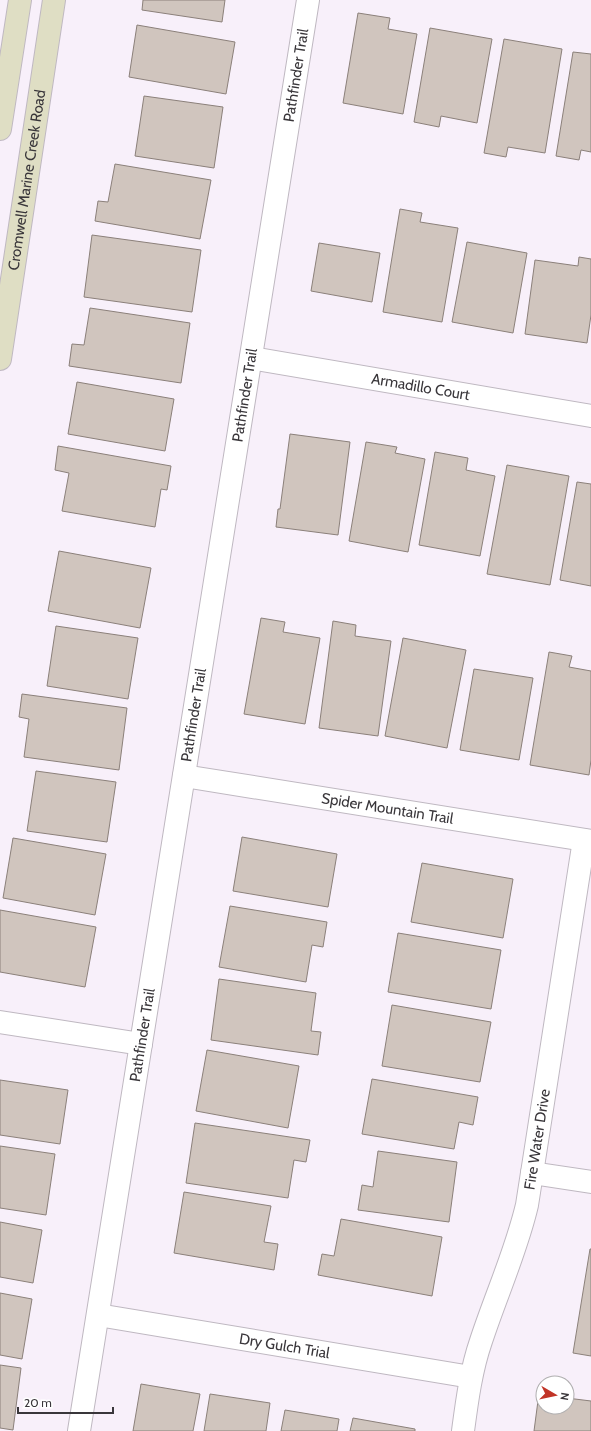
<svg xmlns="http://www.w3.org/2000/svg" width="591" height="1431" viewBox="0 0 591 1431" font-family="Cabin,sans-serif">
	<style>
		.building { fill: #d0c5be; stroke: #8b807a }
		.lines { fill: none; stroke-linecap: round; stroke-linejoin: round }
		.street-casing { stroke: #bfb8c1; stroke-width: 24 }
		.secondary-casing { stroke: #bfb8c1; stroke-width: 24 }
		.street { stroke: #fff; stroke-width: 22 }
		.secondary { stroke: #dfdec4; stroke-width: 22 }
		.labels { text-anchor: middle; stroke-width: 4; stroke-linejoin: round; paint-order: stroke }
		.street-label { font-size: 15px; fill: #39363a; stroke: #fff }
	</style>
	<rect width="100%" height="100%" fill="#f8f0fa"/>
	<!-- building -->
	<g class="building">
		<path d="M143,0h82l-3,22 -80,-12z"/>
		<path d="M358,13l32,5 -2,11 29,5 -14,80 -60,-11z"/>
		<path d="M137,25l98,17 -9,52 -97,-17z"/>
		<path d="M430,28l62,11 -15,84 -36,-7 -2,11 -25,-5z"/>
		<path d="M504,39l58,10 -17,104 -37,-6 -2,10 -22,-4z"/>
		<path d="M573,52l18,2v98l-10,-2 -2,10 -23,-4z"/>
		<path d="M144,96l79,11 -9,61 -79,-12z"/>
		<path d="M115,164l96,16 -11,59 -105,-18 3,-20 10,1z"/>
		<path d="M400,209l22,4 -2,9 38,6 -16,94 -59,-10z"/>
		<path d="M92,235l109,15 -9,62 -108,-15z"/>
		<path d="M467,242l60,11 -14,80 -61,-11z"/>
		<path d="M319,243l61,10 -8,49 -61,-11z"/>
		<path d="M579,257l12,2v56l-4,28 -62,-9 10,-74 43,6z"/>
		<path d="M90,308l100,15 -9,60 -112,-17 3,-22 12,1z"/>
		<path d="M77,382l97,17 -9,52 -97,-17z"/>
		<path d="M290,434l60,8 -12,93 -62,-8 2,-18h2z"/>
		<path d="M366,442l31,5 -2,6 30,6 -17,93 -59,-11z"/>
		<path d="M58,446l113,20 -4,24 -6,-1 -6,38 -93,-16 7,-38 -14,-3z"/>
		<path d="M435,452l33,6 -2,12 29,6 -15,80 -61,-11z"/>
		<path d="M507,465l62,11 -19,109 -63,-11z"/>
		<path d="M577,482l14,2v102l-31,-6z"/>
		<path d="M59,551l92,17 -11,60 -92,-17z"/>
		<path d="M261,618l24,4 -2,10 37,6 -15,86 -61,-10z"/>
		<path d="M333,621l23,4 -1,11 36,5 -13,95 -59,-8z"/>
		<path d="M56,626l82,12 -10,61 -81,-13z"/>
		<path d="M403,638l63,12 -19,98 -62,-12z"/>
		<path d="M549,652l23,4 -3,11 22,4v89l-2,15 -59,-10z"/>
		<path d="M474,669l59,9 -14,82 -59,-10z"/>
		<path d="M22,694l105,14 -8,62 -95,-13 5,-38 -10,-2z"/>
		<path d="M36,771l80,11 -9,60 -80,-11z"/>
		<path d="M242,837l95,17 -9,53 -95,-16z"/>
		<path d="M13,838l93,16 -11,61 -92,-17z"/>
		<path d="M422,863l91,16 -10,59 -92,-16z"/>
		<path d="M230,906l97,16 -4,25 -11,-2 -6,37 -87,-15z"/>
		<path d="M0,910l96,17 -11,60 -85,-15z"/>
		<path d="M398,933l103,17 -10,59 -103,-17z"/>
		<path d="M219,979l97,14 -5,38 10,1 -3,23 -107,-15z"/>
		<path d="M392,1005l99,17 -11,60 -98,-16z"/>
		<path d="M207,1050l92,16 -11,62 -92,-17z"/>
		<path d="M372,1079l106,18 -5,28 -14,-3 -5,27 -92,-15z"/>
		<path d="M0,1080l68,10 -8,54 -60,-9z"/>
		<path d="M195,1123l115,17 -4,22 -12,-2 -6,38 -102,-15z"/>
		<path d="M0,1146l55,8 -9,61 -46,-7z"/>
		<path d="M378,1151l79,11 -8,60 -91,-12 4,-25 11,2z"/>
		<path d="M184,1192l87,14 -7,36 14,2 -4,26 -100,-17z"/>
		<path d="M341,1219l101,18 -10,59 -114,-21 4,-21 12,2z"/>
		<path d="M0,1222l42,8 -9,53 -33,-6z"/>
		<path d="M590,1249h1v107l-18,-3z"/>
		<path d="M0,1293l32,6 -10,60 -22,-4z"/>
		<path d="M0,1365l21,3 -8,62 -13,-2z"/>
		<path d="M141,1384l59,10 -7,37h-60z"/>
		<path d="M539,1393l4,1v13h24v-9l24,3v30h-57z"/>
		<path d="M210,1394l60,9 -4,28h-62z"/>
		<path d="M285,1410l54,9 -2,12h-56z"/>
		<path d="M353,1418l62,11v2h-65z"/>
	</g>
	<g class="lines">
		<!-- street casing -->
		<g class="street-casing">
			<g id="street">
				<path id="s1" d="M251,358l340,58"/>
				<path id="s2" d="M184,776l407,65"/>
				<path d="M0,1022l141,22"/>
				<path d="M532,1173l59,9"/>
				<path id="s3" d="M98,1315l373,62"/>
				<path id="s4" d="M79,1431l229,-1431"/>
				<path id="s5" d="M463,1431c4,-30 8,-61 18,-90 15,-46 35,-89 46,-136l57,-365"/>
			</g>
		</g>
		<!-- secondary casing -->
		<g class="secondary-casing">
			<g id="secondary">
				<path d="M0,129l20,-129"/>
				<path id="s6" d="M0,359l54,-359"/>
			</g>
		</g>
		<!-- street -->
		<use href="#street" class="street"/>
		<!-- secondary -->
		<use href="#secondary" class="secondary"/>
	</g>
	<g class="labels">
		<!-- street labels -->
		<g class="street-label">
			<text dy="5" stroke="none"><textPath href="#s4" startOffset="1373">Pathfinder Trail</textPath></text>
			<text dy="5" stroke="none"><textPath href="#s6" startOffset="181">Cromwell Marine Creek Road</textPath></text>
			<text dy="5" stroke="none"><textPath href="#s1" startOffset="172">Armadillo Court</textPath></text>
			<text dy="5" stroke="none"><textPath href="#s4" startOffset="1049">Pathfinder Trail</textPath></text>
			<text dy="5" stroke="none"><textPath href="#s4" startOffset="725">Pathfinder Trail</textPath></text>
			<text dy="5" stroke="none"><textPath href="#s2" startOffset="206">Spider Mountain Trail</textPath></text>
			<text dy="5" stroke="none"><textPath href="#s4" startOffset="401">Pathfinder Trail</textPath></text>
			<text dy="5" stroke="none"><textPath href="#s5" startOffset="302">Fire Water Drive</textPath></text>
			<text dy="5" stroke="none"><textPath href="#s3" startOffset="189">Dry Gulch Trial</textPath></text>
		</g>
	</g>
	<!-- north arrow -->
	<g transform="translate(555 1395) rotate(99)"><circle r="19" fill="#ffffff" stroke="#b0afb0"/>
	<path d="M0-3L7 15L0 10L-7 15Z" fill="#c13427"/>
	<text y="-6" font-size="11" font-weight="bold" text-anchor="middle" fill="#39363a">N</text>
	</g>
	<!-- scale -->
	<path d="M18 1407v6h95v-6" fill="none" stroke="#39363a" stroke-width="2"/>
	<text x="24" y="1407" font-size="12" fill="#39363a" stroke="#ffffff" stroke-width="3" paint-order="stroke">20 m</text>
</svg>
